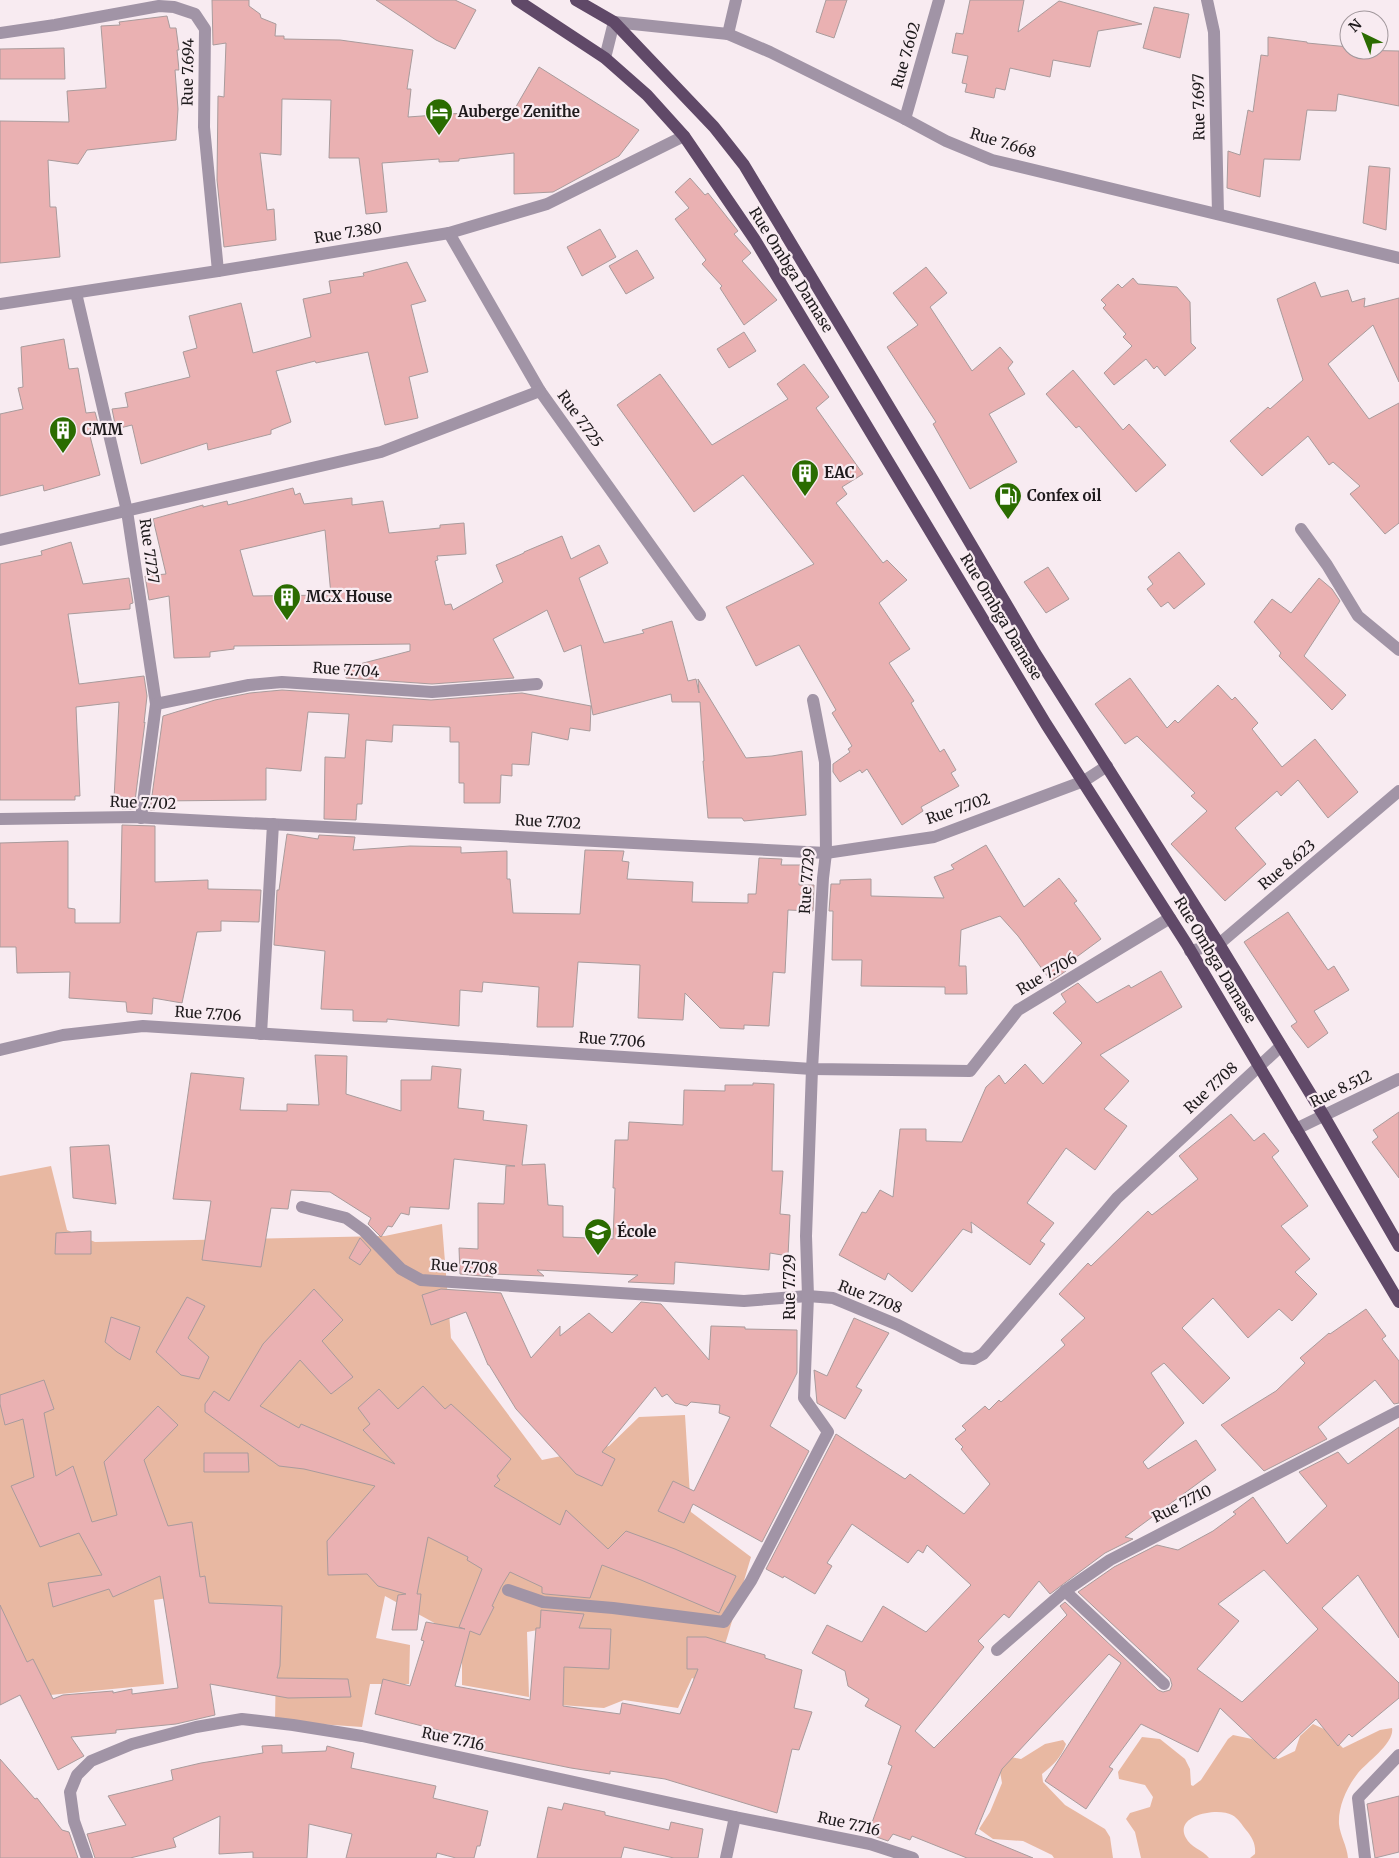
<svg xmlns="http://www.w3.org/2000/svg" width="1399" height="1858" viewBox="0 0 1399 1858" font-family="Merriweather,serif">
	<style>
		.green { fill: #e8b8a2 }
		.building { fill: #eab1b2; stroke: #a99b9c; fill-rule: evenodd }
		.lines { fill: none; stroke-linecap: round; stroke-linejoin: round }
		.minor { stroke: #a194a6; stroke-width: 12 }
		.major { stroke: #604968; stroke-width: 12 }
		.labels { text-anchor: middle; stroke-width: 4.5; stroke-linejoin: round; paint-order: stroke }
		.street-label { font-size: 15px; fill: #1e1a1c; stroke: #f8ebf1 }
		.poi-label { font-size: 15px; font-weight: bold; fill: #1e1a1c; stroke: #f8ebf1; text-anchor: start }
	</style>
	<rect width="100%" height="100%" fill="#f8ebf1"/>
	<!-- green -->
	<g class="green">
		<path d="M51,1166l16,64 28,12 290,-6 57,-12 9,114 91,122 67,-14 30,-29 46,-2 6,97 60,45 -24,81 -16,48 -19,-8 -14,30 -54,-8 -20,8 -44,-3 -1,-79 -32,6 2,65 -67,-12v-47l-77,-42 -9,42 34,7 -1,39h-39l-8,43 -87,-6 1,-59 -80,-68 -42,6 10,84 -114,11 -50,-52v-467z"/>
		<path d="M1313,1724l11,5 19,19 37,-18 12,-2c3,15 -25,34 -34,45 -11,14 -20,33 -19,51 1,11 8,22 9,34h-98l5,-4c1,-10 -3,-17 -9,-24 -4,-5 -8,-12 -14,-15 -14,-8 -59,0 -46,23 4,9 17,12 23,20h-68l-6,-26 -9,-13 4,-6 20,-6 3,-10 -8,-12 -26,-6 -1,-7 24,-35 18,2 25,20 5,10 1,16 2,1 8,-6 27,-41 5,-4 19,4 26,20 17,-8 5,-15z"/>
		<path d="M1063,1740l3,4c-5,14 -13,21 -24,30l1,8 22,23 40,24 5,8 3,21h-59l-2,-3 -29,-14 -30,-2 -14,-10 11,-17 12,-29 -5,-29 24,5 24,-15z"/>
	</g>
	<!-- building -->
	<g class="building">
		<path d="M212,0h37v6l11,8 1,4 15,6 -1,12h9v3l56,1 73,10 -6,39h4l-3,28 28,-2v-9l11,-2 2,10 65,-4 25,-43 100,63 -20,26 -66,36 -39,2v-41l-55,6v2l-20,1v-3l-57,4 5,49 -21,2 -7,-56h-30l2,-58 -49,-1 -1,56 -21,-2 7,57 7,-1 2,31 -52,7 -7,-67 1,-84 6,1 2,-54 -13,2z"/>
		<path d="M376,0h79l21,10 -21,39 -19,-9z"/>
		<path d="M826,0h21l-13,38 -18,-6z"/>
		<path d="M970,0h54l-6,32 41,-31 83,23 -44,7 -8,36 -37,-7 -3,17 -40,-9 -5,22 -9,-2 -2,10 -29,-6 2,-8 -5,-1 6,-27 -16,-3 4,-20 7,1z"/>
		<path d="M1154,7l35,7 -9,44 -37,-10z"/>
		<path d="M167,16l3,12h6l3,22h-2l2,20h-4l3,39 -2,31 -89,10 -9,14 -30,-4 2,47h6l4,50 -60,6v-142l69,1 -2,-31 39,-3 -5,-62 19,-1 -1,-3z"/>
		<path d="M1268,37l39,5v1l42,4v3l50,1v55l-61,-12 -2,17 -29,-1 -7,50 -36,-1 -4,38 -33,-9 1,-37 12,4 8,-45 5,2 8,-57 7,1z"/>
		<path d="M64,48l1,31h-65v-30z"/>
		<path d="M1369,166l21,2 -4,62 -23,-7z"/>
		<path d="M690,178l15,17 3,-2 30,38 -4,3 17,19 -9,8 35,39 -33,25 -24,-37 2,-2 -20,-22 4,-4 -31,-41 14,-11 -14,-16z"/>
		<path d="M600,229l16,28 -34,19 -15,-29z"/>
		<path d="M637,250l17,28 -28,16 -17,-28z"/>
		<path d="M407,262l19,39 -15,4 17,67 -19,5 9,41 -33,7 -17,-73 -52,11 -1,-2 -39,10 15,51 -20,8v4l-63,16 -1,-7 -66,21 -9,-39 -16,4 -4,-20 16,-2 -3,-14 65,-16 -7,-25 14,-4 -8,-32 52,-13 12,50 58,-16 -8,-38 28,-6 -2,-12 35,-5 -1,-3z"/>
		<path d="M926,267l21,26 -17,14 42,64 28,-24 13,15 -5,6 17,26 -36,20 28,48 -47,27 -37,-65 3,-2 -49,-75 31,-22 -25,-32z"/>
		<path d="M1133,278l5,6 39,3 13,15 1,41 5,5 -31,28 -8,-10 -3,3 -8,-10 -32,26 -10,-12 28,-27 -9,-9 3,-3 -23,-26 3,-3 -5,-5 17,-16 4,4z"/>
		<path d="M1315,282l6,15 27,-7 4,12 13,-4 -1,9 35,-9v84l-26,-57 -45,39 41,55 30,-16v120l-14,11 -35,-40 10,-8 -27,-24 -4,3 -21,-29 -46,40 -32,-35 38,-34 2,2 33,-29 -26,-81z"/>
		<path d="M744,332l12,19 -27,17 -12,-19z"/>
		<path d="M64,339l5,30 9,-1 8,45 9,-1 6,22 -11,2 10,39 -56,16 -1,-6 -43,11v-82l23,-5 -5,-21 5,-1 -2,-40z"/>
		<path d="M804,364l25,33 -13,11 47,66 -21,13 5,7 -11,9 47,60 4,-3 20,20 -28,23 31,46 -21,14 25,38 -3,2 29,49 4,-3 12,21 -5,3 8,13 -38,21 2,4 -21,14 -35,-56 -5,4 -2,-3 -20,12 -7,-10v-8l17,-12 -2,-3 4,-3 -20,-33 4,-3 -37,-65 -43,21 -30,-59 88,-43 -71,-89 -49,37 -77,-107 43,-31 52,71 76,-46 -11,-15z"/>
		<path d="M1073,370l50,60 6,-6 37,41 -30,27 -57,-66 -3,2 -30,-34z"/>
		<path d="M293,488l2,7 5,-2 4,11 48,-6v7l31,-4 6,32 51,-5v-3l24,-2 2,31 -29,2 1,4 -3,1 10,44 6,-1 2,6 50,-28 -7,-17 28,-12v-1l38,-16 9,23 28,-14 9,18 -29,15 25,65 40,-10 -2,-3 30,-9 16,60 8,-2 3,14 -1,-14 48,79 26,-2 30,-5 4,64 -62,6 -2,-3h-34l-5,-57h1l-4,-59h-28l-1,-8 -78,21 -12,-70 -17,7 -17,-42 -54,29 21,39 -82,6 -86,-6 -2,-10 66,-17v-7l-176,2v3l-24,3v5l-36,1 -5,-62 -20,4 -4,-24 21,-2 -13,-55 50,-14v2l24,-6 1,4zM325,530l6,65 -78,1 -13,-46z"/>
		<path d="M71,542l12,42 46,-6 4,25 -3,1v5l-62,5 11,70 65,-8 3,20 -3,27 1,-1 -11,87h-12v-10h-8l5,-97 -43,5 4,89h-5v4h-75v-236l42,-9 -1,-4z"/>
		<path d="M1179,552l26,32 -31,25 -6,-7 -7,5 -14,-18 6,-5 -5,-7z"/>
		<path d="M1048,567l21,32 -23,14 -22,-31z"/>
		<path d="M1319,578l13,11 8,12 -36,55 42,39 -14,15 -53,-54 2,-3 -27,-31 18,-23 19,14z"/>
		<path d="M1130,678l37,50 8,-8 3,3 40,-38 14,15 3,-3 23,26 -6,6 30,38 33,-28 43,53 -30,26 -30,-38 -17,16 -4,-5 -42,37 31,36 -41,37 -54,-57 36,-33 -16,-15 4,-3 -58,-57 -12,8 -30,-40z"/>
		<path d="M282,690l149,10 91,-7 69,13 -1,25 -20,-3 -2,12 -36,-8 -3,33 -17,-1v12l-11,-1 -1,28h-36v-20h-5v-41h-9v-15l-57,-2 -1,17 -26,-2 -4,64h-5l-1,16 -32,-1 1,-62 20,1 4,-44 -41,-2 -7,59 -35,-3v32l-111,1v9h-5l13,-94 52,-16 35,-7z"/>
		<path d="M122,825l33,1v56l53,-2v9l53,1 -2,32 -38,-1v10l-24,1 -15,71 -29,-5 -1,16 -25,-2 -1,-10 -57,-4 1,-26 -53,1 -1,-26h-16v-104l68,-2v67l7,1v14h45z"/>
		<path d="M287,834l31,5 1,-4 36,2 -2,13 57,-4 51,1v6l46,-2v28h3l3,34 67,1 5,-64 39,1 -2,10 7,1 -2,17 66,3 -1,20 56,1v-9h8l3,-36 23,1 -1,6h20l-2,20h15l-1,26 -25,-1 -3,63 -12,-1 -4,54 -25,-1v4l-24,-1 -35,-35 -2,27 -45,-2 2,-53 -62,-3 -5,65h-36l2,-40 -56,-5 -1,10 -22,-2 -1,36 -72,-7v3l-34,-1v-11l-32,-1 4,-58 -51,-6 3,-55h2z"/>
		<path d="M986,845l38,62 35,-29 18,23 -3,2 27,36 -38,28 3,4 -15,10 -33,-45 -18,-20 -39,14 -2,36h7l1,28h-22v-7l-84,-1 1,-26h-30l1,-49h-4l2,-27h9v-4l31,-1v17l73,2 -10,-21 20,-8 -3,-4z"/>
		<path d="M1288,912l40,58 6,-4 15,24 -35,21 14,22 -20,15 -17,-22 6,-4 -53,-80z"/>
		<path d="M1161,971l21,36 -82,48 29,26 -25,28 23,17 -32,44 -29,-22 -39,55 27,20 -14,18 5,3 -15,21 -59,-43 1,11 -9,-4 -51,63 -24,-19 -3,7 -46,-25 23,-43 4,1 14,-23 13,7 7,-68h26v12l36,1 24,-55 13,-12 6,9 20,-20 18,20 39,-41 -29,-30 13,-11 -5,-8 17,-11 19,20 32,-18 2,3z"/>
		<path d="M315,1055l32,1 -1,38 55,17v-31h30l1,-14 29,3 -3,39 26,3 -1,9 44,5 -5,40 23,-1 3,41 15,1v31l50,2 2,-51h-2l2,-48h13l1,-18 54,3 1,-35 41,1v-6h28v-2l21,1 -2,87h11l-3,43 10,1 -2,41 -18,-3 -1,17 -94,-8 -1,22 -46,-2 10,-7 -101,-5 7,6 -52,-2 1,3 -33,-3 -1,-26 19,1v-46l26,1 2,-38h9l-61,-7 -5,50 -39,-2 -1,8 -8,-2 -9,14 -4,-1 -7,11 -13,-13 3,-6 -41,-26 -39,-2 -3,19 -17,-1 -10,59 -59,-7 9,-59 -38,-2 18,-126 53,5 -4,32 47,1v-7l32,1z"/>
		<path d="M1399,1112v66l-27,-36 6,-5 -5,-7z"/>
		<path d="M1231,1114l23,27 10,-8 15,18 -7,6 36,49 -27,20 29,33 -15,13 22,22 -25,27 -13,-12 -31,29 -35,-40 -31,30 48,50 -27,26 -39,-41 -13,10 33,50 -41,39 5,7 48,-29 20,30 -91,67 8,2 -28,14 -55,41 -11,-13 -30,37 -5,-4 -26,27 6,6 -69,84 19,17 133,-133 -7,-9 5,-4 93,88 5,2 7,-2 2,-5 -2,-7 -92,-86 36,-25 43,-22 21,5 35,-19 23,-17 -3,-2 20,-15 34,47 40,-38 -28,-34 39,-20 10,12 51,-37v211l-41,-63 -36,33 77,75v15l-47,39 -3,-3 -11,12 -22,-27 -42,40 -54,-51 -22,44 -57,-28 -32,43 4,2 -27,40 -41,-28 76,-118 -12,-9 -107,115 -27,65 58,24h-66l-55,-22 -2,4 -17,-6 -5,7 -20,-7 24,-68 -4,-2 13,-38 -36,-20 4,-7 -21,-13 -3,-15 -33,-18 15,-28 35,17 21,-36 43,26 45,-47 -44,-40 -4,8 -5,-3 -10,13 -56,-39 -25,39 5,3 -17,28 -31,-18 -1,2 -17,-9 70,-135 69,45 5,-5 54,40 26,-30 -29,-35 2,-2 -8,-8 11,-9 -4,-4 23,-20 4,4 10,-10 2,2 64,-57 -4,-5 24,-22 -26,-24 29,-31 3,3 57,-55 4,4 46,-36 -19,-23zM1264,1570l54,59 -76,73 -45,-33 42,-48 -21,-17z"/>
		<path d="M109,1145l7,59 -43,-6 -3,-51z"/>
		<path d="M91,1231v23h-36l1,-21z"/>
		<path d="M360,1238l11,12 -11,15 -11,-7z"/>
		<path d="M314,1289l29,31 -21,21 31,36 -22,17 -31,-34 -40,46 39,22 2,-4 94,40 -32,-34 7,-6 -12,-16 21,-19 19,20 25,-23 22,23 6,-5 60,55 -14,17 3,4 -6,6 66,39 6,-15 42,39 18,-18 49,18 61,27 -17,37 -78,-33 -39,-15 -12,33 -45,-4 -3,-1v-6l-32,-15 -9,15 -9,19 2,1 -14,28 -10,-4 -15,55 75,14 6,-72h4l1,-18 43,4 -5,14 32,1 -2,40 -45,-2 -1,39 57,8 2,-11 58,11 18,-45h-11v-32h19l59,18v3l37,12 -8,38 18,4 -13,38 -7,-1 -15,64 -112,-34 -55,-8v3l-39,-6 -89,-18 3,-8 -110,-28 8,-35 27,7 14,-45 -3,-1 5,-18 39,7 -6,-2 23,-58 -15,-9 1,-3 -40,-20 -11,57h4l-4,36h-25l6,-35 8,-1 -28,-8 -11,-12 -39,1 -1,-34 48,-55 -71,-17 -25,-3 -74,-54v-8l9,-13 15,10 34,-57z"/>
		<path d="M441,1289l60,4 30,65 29,-32v10l29,-23 23,20 29,-31 20,2 48,56 2,-34 34,1v2l52,1v43l-27,53 39,25 -47,91 -69,-38 -9,19 -26,-12 15,-30 21,10 36,-74 -11,-4 1,-8 -29,-3 -4,4 -12,-3 -8,-9 -5,3 -7,-10 -53,65 13,7 -13,27 -26,-12 -60,-65 -27,-44h-1l-22,-53 -35,13 -9,-30z"/>
		<path d="M187,1297l18,9 -17,32 21,19 -10,22 -18,-4 -25,-23z"/>
		<path d="M1366,1309l20,27 -4,3 17,22v42l-5,1 -19,-24 -57,47 9,12 -63,32 -43,-46 55,-34 29,-28 -5,-5 29,-25 1,1z"/>
		<path d="M111,1317l29,10 -10,33 -13,-8 -12,-10z"/>
		<path d="M854,1318l35,15 -33,54 6,3 -17,29 -28,-16 -3,-33 13,6z"/>
		<path d="M44,1380l10,29 -10,4 12,63 17,-10 19,56 25,-7 -13,-53 54,-56 20,19 -34,35 24,66 24,-4 8,55 5,-1 4,27 73,3 -2,60 -3,12 71,1 3,18 -63,1 -78,-14 5,31 -39,9 -60,6v3l-45,4 13,19 -26,14 -38,-75 -20,10v-100l27,57 6,-3 20,40 10,-4 50,-4v2l19,-4v5l46,-6 -18,-112 -47,21 -4,-8 -56,18 -5,-24 54,-8 -23,-42 -39,14 -29,-61 23,-9 -11,-58 -18,6 -5,-21v-9z"/>
		<path d="M204,1453h44l1,19h-45z"/>
		<path d="M282,1745v8l44,-2 1,-5 27,7 -3,15 85,18 -3,12 55,13 -8,35h-3l-3,12h-18l-19,-5 -1,5h-90l6,-24 -43,-10 -2,34h-54v-6l-34,2 1,-38 -47,22 3,9 -46,11h-35l-8,-24 39,-9 -18,-29 65,-16 -2,-10 30,-7 62,-10 -1,-7z"/>
		<path d="M0,1759l35,40 2,-1 25,32 7,2 9,26h-78z"/>
		<path d="M1399,1796v56l-24,6 -8,-54z"/>
		<path d="M564,1803l41,9v3l64,15 2,-8 32,7 -5,29h-24l-50,-11 -3,11h-84l11,-51 14,3z"/>
	</g>
	<g class="lines">
		<!-- minor -->
		<g class="minor">
			<path d="M1207,0l7,32 4,182"/>
			<path d="M0,33l55,-8 104,-19 15,1 21,7 10,15 -1,98 14,144"/>
			<path d="M728,34l8,-34"/>
			<path d="M605,58l9,-36 114,12 42,18 135,67 41,22 46,19 407,98"/>
			<path d="M905,119l34,-119"/>
			<path d="M449,233l91,158 160,224"/>
			<path d="M76,293l51,218 29,193 -15,114"/>
			<path d="M0,304l218,-33 231,-38 98,-29 137,-68"/>
			<path d="M1301,529l26,36 31,51 41,34"/>
			<path d="M0,540l381,-88 159,-61"/>
			<path d="M156,704l93,-19 33,-3 150,10 105,-8"/>
			<path d="M0,819l133,-2 693,36 108,-16 150,-56 23,-15"/>
			<path d="M1190,951l29,-7 180,-153"/>
			<path d="M261,1034l12,-210"/>
			<path d="M0,1050l63,-15 80,-9 669,43 158,2 48,-61 152,-92"/>
			<path d="M1296,1129l103,-50"/>
			<path d="M302,1207l44,11 18,13 37,38 20,11 323,21 64,-5 25,2 65,27 64,33 12,1 9,-5 134,-156 164,-152"/>
			<path d="M508,1590l35,12 70,6 111,14 27,-41 77,-149 -24,-34 4,-102 -2,-60 6,-167 11,-191 3,-25 -1,-91 -12,-62"/>
			<path d="M1065,1591l99,93"/>
			<path d="M997,1650l68,-59 45,-31 289,-149"/>
			<path d="M87,1858l-13,-37 -4,-29 7,-17 14,-14 41,-17 64,-17 46,-8 51,6 69,11 373,81 135,27 43,14"/>
			<path d="M726,1858l9,-41"/>
			<path d="M1365,1858l-7,-60 41,-43"/>
		</g>
		<!-- major -->
		<g class="major">
			<path d="M517,0l88,58 42,37 37,41 71,104 291,484 140,219 213,359"/>
			<path d="M576,0l38,22 100,105 30,38 189,315 102,173 184,291 105,172 75,130"/>
		</g>
	</g>
	<!-- icons -->
	<defs>
		<g id="hotel-pin" transform="scale(1.4375)"><path d="M0 17L-7.5 6A9.5 9.5 0 1 1 7.5 6Z" fill="#2b6c01" stroke="#f8ebf1"/><path d="M-6-4.5h1.5V1H6V5H4.5V3h-9V5H-6ZM-4 0a1.8 1.8 0 1 1 3.6 0ZM.5 0V-2.5h3Q6-2.5 6 0Z" fill="#fff"/></g>
		<g id="building-pin" transform="scale(1.4375)"><path d="M0 17L-7.5 6A9.5 9.5 0 1 1 7.5 6Z" fill="#2b6c01" stroke="#f8ebf1"/><path d="M-4-6H4V6H1V3H-1V6H-4ZM-2.5-4.3h1.7v1.8h-1.7ZM.8-4.3h1.7v1.8H.8ZM-2.5-1h1.7V.8h-1.7ZM.8-1h1.7V.8H.8Z" fill="#fff"/></g>
		<g id="fuel-pin" transform="scale(1.4375)"><path d="M0 17L-7.5 6A9.5 9.5 0 1 1 7.5 6Z" fill="#2b6c01" stroke="#f8ebf1"/><path d="M-5.5-6h7V0h2V4h1.3V-2.5L3-4.5l.8-.8L6-3V5H2.5V1h-1V6h-7ZM-4.2-4.7v3.2H.2V-4.7Z" fill="#fff"/></g>
		<g id="school-pin" transform="scale(1.4375)"><path d="M0 17L-7.5 6A9.5 9.5 0 1 1 7.5 6Z" fill="#2b6c01" stroke="#f8ebf1"/><path d="M0-5L7-2L0 1L-7-2ZM-4 1L0 2.5L4 1V4Q0 6-4 4Z" fill="#fff"/></g>
	</defs>
	<g fill-rule="evenodd">
		<use href="#hotel-pin" x="439" y="112"/>
		<use href="#building-pin" x="63" y="430"/>
		<use href="#building-pin" x="805" y="473"/>
		<use href="#fuel-pin" x="1008" y="496"/>
		<use href="#building-pin" x="287" y="597"/>
		<use href="#school-pin" x="598" y="1232"/>
	</g>
	<g class="labels">
		<!-- street labels -->
		<g class="street-label">
			<text transform="translate(906 55) rotate(-74)" y="5">Rue 7.602</text>
			<text transform="translate(188 72) rotate(-89)" y="5">Rue 7.694</text>
			<text transform="translate(1199 107) rotate(-91)" y="5">Rue 7.697</text>
			<text transform="translate(1003 143) rotate(17)" y="5">Rue 7.668</text>
			<text transform="translate(348 233) rotate(-9)" y="5">Rue 7.380</text>
			<text transform="translate(791 270) rotate(58)" y="5">Rue Ombga Damase</text>
			<text transform="translate(580 419) rotate(54)" y="5">Rue 7.725</text>
			<text transform="translate(149 551) rotate(82)" y="5">Rue 7.727</text>
			<text transform="translate(1001 617) rotate(59)" y="5">Rue Ombga Damase</text>
			<text transform="translate(346 670) rotate(4)" y="5">Rue 7.704</text>
			<text transform="translate(143 803) rotate(2)" y="5">Rue 7.702</text>
			<text transform="translate(958 809) rotate(-19)" y="5">Rue 7.702</text>
			<text transform="translate(548 822) rotate(3)" y="5">Rue 7.702</text>
			<text transform="translate(1287 865) rotate(-40)" y="5">Rue 8.623</text>
			<text transform="translate(807 881) rotate(-86)" y="5">Rue 7.729</text>
			<text transform="translate(1215 960) rotate(59)" y="5">Rue Ombga Damase</text>
			<text transform="translate(1047 974) rotate(-31)" y="5">Rue 7.706</text>
			<text transform="translate(208 1014) rotate(4)" y="5">Rue 7.706</text>
			<text transform="translate(612 1040) rotate(4)" y="5">Rue 7.706</text>
			<text transform="translate(1211 1088) rotate(-43)" y="5">Rue 7.708</text>
			<text transform="translate(1341 1089) rotate(-26)" y="5">Rue 8.512</text>
			<text transform="translate(464 1267) rotate(4)" y="5">Rue 7.708</text>
			<text transform="translate(790 1287) rotate(-90)" y="5">Rue 7.729</text>
			<text transform="translate(870 1297) rotate(21)" y="5">Rue 7.708</text>
			<text transform="translate(1182 1504) rotate(-27)" y="5">Rue 7.710</text>
			<text transform="translate(453 1739) rotate(12)" y="5">Rue 7.716</text>
			<text transform="translate(849 1824) rotate(13)" y="5">Rue 7.716</text>
		</g>
		<!-- poi labels -->
		<g class="poi-label">
			<text x="458" y="117">Auberge Zenithe</text>
			<text x="82" y="435">CMM</text>
			<text x="824" y="478">EAC</text>
			<text x="1027" y="501">Confex oil</text>
			<text x="306" y="602">MCX House</text>
			<text x="617" y="1237">École</text>
		</g>
	</g>
	<!-- north arrow -->
	<g transform="translate(1364 35) rotate(317)"><circle r="24" fill="#f8ebf1" stroke="#a1979c"/>
	<path d="M0-4L9 19L0 12L-9 19Z" fill="#2b6c01"/>
	<text y="-8" font-size="14" font-weight="bold" text-anchor="middle" fill="#1e1a1c">N</text>
	</g>
</svg>
